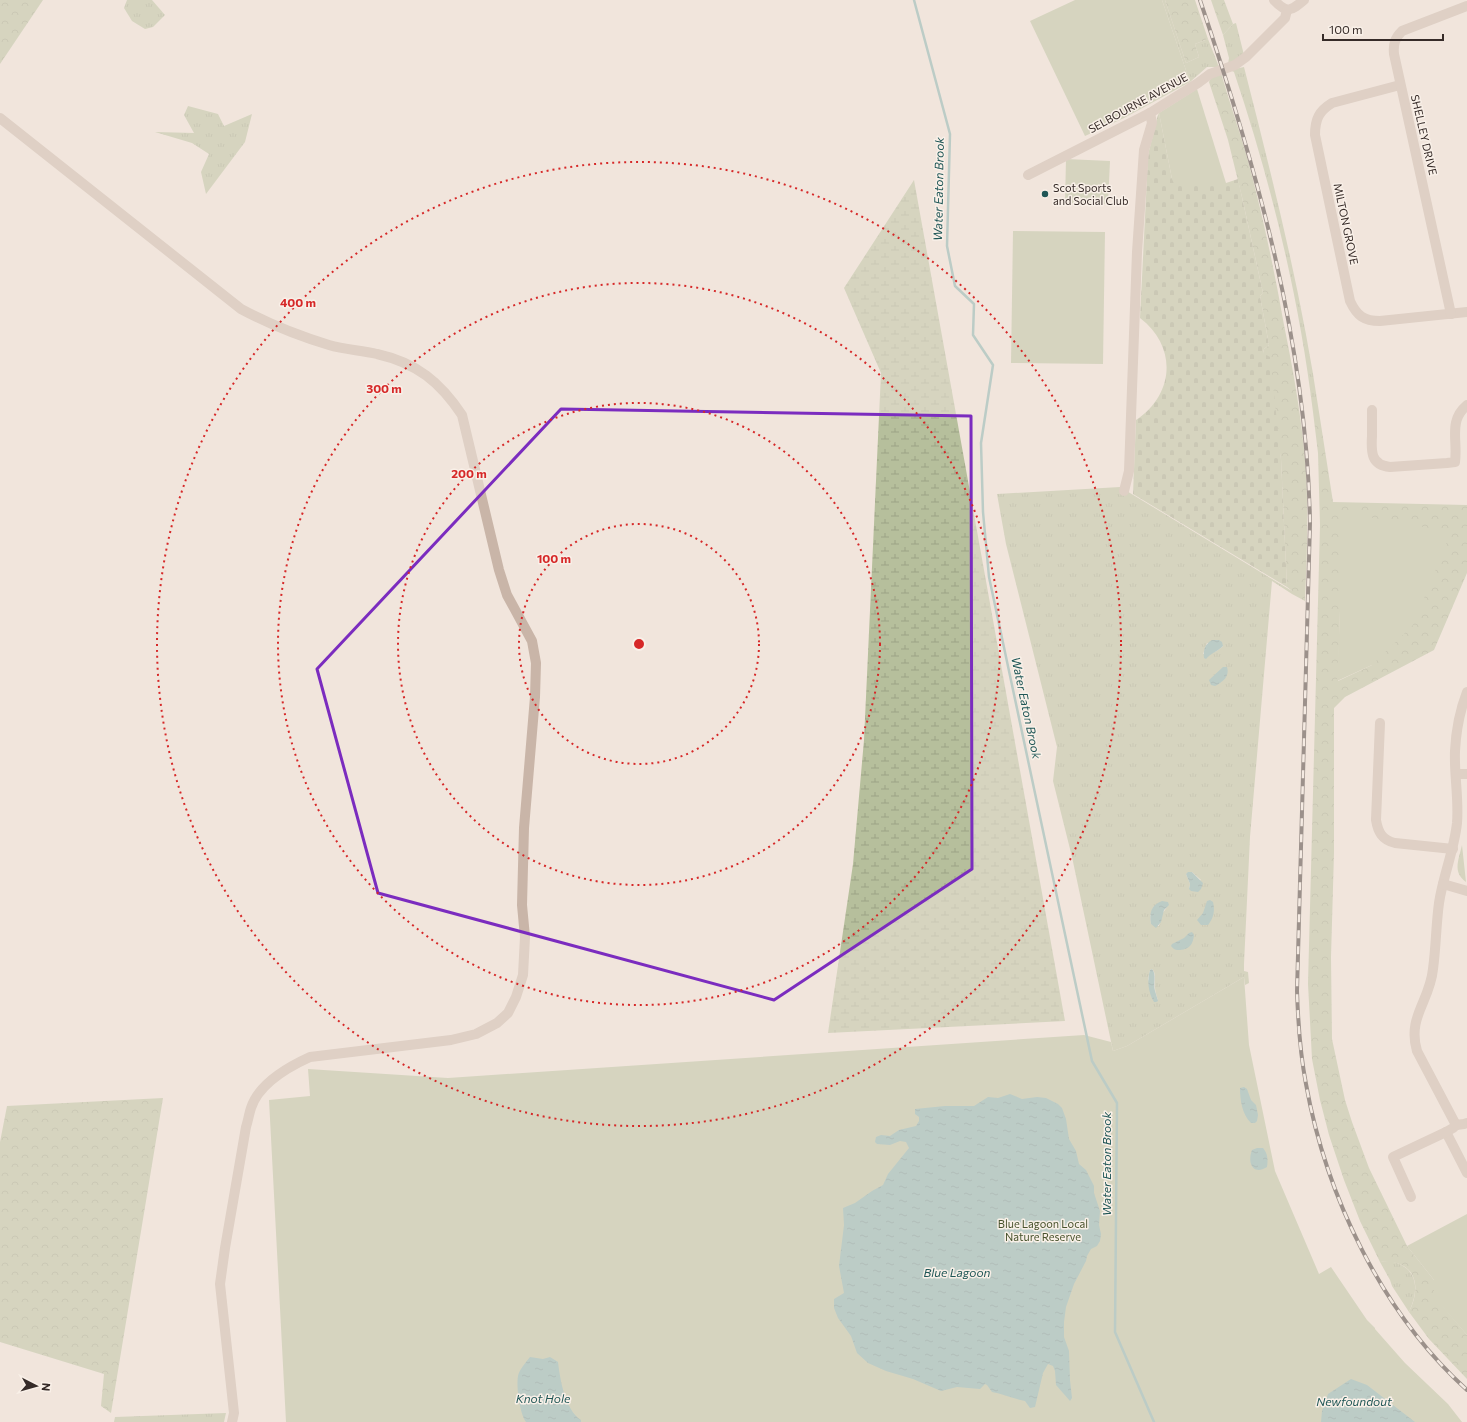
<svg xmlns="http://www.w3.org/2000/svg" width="1467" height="1422" viewBox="0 0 1467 1422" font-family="Commissioner,sans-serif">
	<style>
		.grass { fill: url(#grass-tufts); fill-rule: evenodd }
		.forest { fill: url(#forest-crowns); fill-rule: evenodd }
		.wetland { fill: url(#wetland-marsh) }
		.cemetery { fill: url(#cemetery-stones) }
		.green { fill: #b6bf9c }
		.water { fill: url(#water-ripples) }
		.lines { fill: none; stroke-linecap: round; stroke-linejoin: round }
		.stream { stroke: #7cadac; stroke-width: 2.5 }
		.minor { stroke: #c9b5a8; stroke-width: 10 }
		.rail-casing { stroke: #362b28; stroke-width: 4 }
		.rail { stroke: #f9f0e8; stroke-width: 2.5; stroke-dasharray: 8; stroke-linecap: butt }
		.marked { fill: none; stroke: #7b2cbf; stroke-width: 3; stroke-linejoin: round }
		.ring { fill: none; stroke: #d62828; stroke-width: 2; stroke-dasharray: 2 4 }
		.poi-dot { fill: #1f5656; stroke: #f9f0e8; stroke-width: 1.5 }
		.labels { text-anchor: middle; stroke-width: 3; stroke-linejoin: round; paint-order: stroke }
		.street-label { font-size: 11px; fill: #362b28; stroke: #f9f0e8 }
		.poi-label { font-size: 11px; fill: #362b28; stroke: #f9f0e8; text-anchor: start }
		.park-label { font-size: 11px; fill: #48532d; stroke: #f9f0e8 }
		.water-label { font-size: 12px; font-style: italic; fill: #1f5656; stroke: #f9f0e8 }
		.centre { fill: #d62828; stroke: #f9f0e8; stroke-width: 2 }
		.ring-label { font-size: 12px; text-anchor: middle; font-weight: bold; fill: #d62828; stroke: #f9f0e8; stroke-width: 3; stroke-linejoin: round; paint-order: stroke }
	</style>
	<defs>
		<pattern id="grass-tufts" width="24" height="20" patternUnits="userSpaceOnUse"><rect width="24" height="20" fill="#b6bf9c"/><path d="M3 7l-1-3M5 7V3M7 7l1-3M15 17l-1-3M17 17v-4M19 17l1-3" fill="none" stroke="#9da486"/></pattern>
		<pattern id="forest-crowns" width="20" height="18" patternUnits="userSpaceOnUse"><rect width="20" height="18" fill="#b6bf9c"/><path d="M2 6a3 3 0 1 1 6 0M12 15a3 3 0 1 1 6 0" fill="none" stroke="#9da486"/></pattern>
		<pattern id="wetland-marsh" width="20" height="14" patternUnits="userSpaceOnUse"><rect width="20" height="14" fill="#b6bf9c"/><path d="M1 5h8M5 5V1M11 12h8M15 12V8" fill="none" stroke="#9da486"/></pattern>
		<pattern id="cemetery-stones" width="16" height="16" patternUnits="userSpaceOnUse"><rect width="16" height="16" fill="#b6bf9c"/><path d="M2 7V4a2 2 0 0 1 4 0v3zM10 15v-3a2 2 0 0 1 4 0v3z" fill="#9da486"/></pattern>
		<pattern id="water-ripples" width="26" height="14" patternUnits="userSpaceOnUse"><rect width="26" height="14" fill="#7cadac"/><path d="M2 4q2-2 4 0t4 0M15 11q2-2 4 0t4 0" fill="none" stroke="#668d8c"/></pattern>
	</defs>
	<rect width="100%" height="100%" fill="#f1e5dc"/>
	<!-- grass -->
	<g class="grass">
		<path d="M127,0h25l13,15 -12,12 -8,2 -13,-8 -8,-13z"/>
		<path d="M1162,0h3l21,63 13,-6 -4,-13 13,-5 11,28h-12l-17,15z"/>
		<path d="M1236,23l8,32 -16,9 1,-6 -6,-23 10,-11z"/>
		<path d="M1244,67c29,114 58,228 75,345h-6c-14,-115 -42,-230 -79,-340l-4,-2z"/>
		<path d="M188,106l30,8 6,12 28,-12 -7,28 -39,52 -5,-22 8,-18 -17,-11 -37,-11 39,1 -10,-18z"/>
		<path d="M1120,487l172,104v3l-20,-13 -22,256 -6,127v7l4,1 1,11 -4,2 -1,-8 -117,69 -14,5 -41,-194 -19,-76 4,-34 -51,-203 -9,-50zM1207,643l16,3c-6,6 -12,8 -20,8zM1192,872l9,8 -12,9 1,-5 -4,-10zM1167,907l-5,7 -3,12 -8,-2 -1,-9zM1152,969c5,5 2,12 3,19 0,4 2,8 3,13l-10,-22 2,-9z"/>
		<path d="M1462,845l4,37c-14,-10 -7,-23 -4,-37z"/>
		<path d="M1389,1261c29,5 31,28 20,51l-17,-26 -2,-6 -10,-18z"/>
		<path d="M226,1413l-2,9h-110l1,-5z"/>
	</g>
	<!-- forest -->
	<g class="forest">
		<path d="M0,0h43l-43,64z"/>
		<path d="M1165,0h30l13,39 -13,5 4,13 -13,6z"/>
		<path d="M1211,0h13l9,24 -10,11z"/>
		<path d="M1221,73c8,28 18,56 26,84 15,55 27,111 37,168 9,44 17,89 21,134 4,47 2,95 0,142l-13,-7v-3l-5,-4 -6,-128 -18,-106 1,-4 5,-4 -9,-49 3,-3 -21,-96 -14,-57 -19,-58 2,-4z"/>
		<path d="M1313,412h6l14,90 134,3v68l-33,77 -89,47 -11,11v145l-3,104 1,82 13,61 7,22 17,46 38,78 27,34 1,17 32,38v44l-38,-40 -20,-27c14,-28 5,-53 -29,-50l-20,-41 -16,-41 -15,-45 -9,-35 -8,-41 -4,-75 12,-459 -2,-72zM1340,512l32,153 -34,16 2,-70z"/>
		<path d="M163,1098l-52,315 -10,-7 3,-32 -104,-32v-200l7,-36z"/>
	</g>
	<!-- wetland -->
	<path class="wetland" d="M914,180l151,841 -237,12 25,-169 11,-124 17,-367 -37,-85z"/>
	<!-- cemetery -->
	<path class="cemetery" d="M1159,113l13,66 54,4 12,-4 25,114 -3,3 9,49 -5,4 -1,4 7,4 11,102 6,128 -154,-93 3,-74c38,-25 42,-73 4,-102l8,-161c1,-9 4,-17 6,-25 2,-7 2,-13 5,-19z"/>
	<!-- green -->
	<g class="green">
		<path d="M1075,0h87l28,82 -66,36 -39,18 -55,-115z"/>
		<path d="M1197,89l29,94 -52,1 -2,-5 -13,-66z"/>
		<path d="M1066,159l44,2 -2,43 -43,-1z"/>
		<path d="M1013,231l92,1 -2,132 -92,-1z"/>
		<path d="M1340,512l111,20 -38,93 -41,40 -35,16 3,-70z"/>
		<path d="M1244,977l5,68 26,126 44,103 12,-7 36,53 8,8v1l30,34 43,41 14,18h-1176l-17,-322 41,-4 -2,-27 140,9 636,-43 27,7 2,9 14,-5z"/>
		<path d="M1467,1214v121l-33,-38v-17l-27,-34z"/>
	</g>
	<!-- water -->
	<g class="water">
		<path d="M1212,640h7l3,2 1,4c-6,6 -12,7 -17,13l-2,-1c-1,-8 1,-14 8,-18z"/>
		<path d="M1223,667h4c3,9 -4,15 -12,19l-4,-1 -2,-5z"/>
		<path d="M1188,872h4l11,11 -2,6 -3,3 -7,-1 -2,-2 1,-5 -4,-10z"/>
		<path d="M1210,900l3,2c2,8 1,16 -5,23h-7l-4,-5 6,-7 4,-12z"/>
		<path d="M1162,901l6,1 1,3 -5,5 -3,12 -5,6 -5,-4c-2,-11 0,-19 11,-23z"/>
		<path d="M1192,932l2,3c-1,9 -4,14 -14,15 -4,0 -6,0 -9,-4l1,-2 12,-6 5,-5z"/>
		<path d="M1152,969c5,6 1,14 3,22 1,3 2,6 3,10l-2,1h-2c-6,-10 -7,-22 -4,-32z"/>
		<path d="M1244,1087l3,2 4,11 5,5 2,10 -1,6 -2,2h-4c-9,-9 -11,-23 -11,-35z"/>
		<path d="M1010,1094l12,5 15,-2 9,1 12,6 4,4 4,11 3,20 7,12 3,13 7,6 8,16v7l6,18 -1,14 2,9 -1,7 -3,5 -6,3 -4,7 -1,5 -12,23 -8,23 -2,15v15l5,14 1,29 2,18 -2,3 -14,-16 -1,-14 -2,-5 -5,-2 -5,9 -8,34 -5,1 -5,-7c-11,-2 -21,-7 -33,-9l-5,-7 -2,-1 -5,5 -23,-2 -16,4 -28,-12 -27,-8 -18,-8 -11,-10 -6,-17 -13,-18 -4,-10v-9l10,-6 -5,-27 5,-41 -1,-17 12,-5 17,-12 11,-6 5,-11 21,-26 -3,-6 -6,-1 -10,4 -13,-1 -2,-2 1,-5 5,-2 9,1 9,-6 17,-4 3,-5v-4l-4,-3v-5l30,-3h29l14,-9 10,1z"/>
		<path d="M1257,1148h6c5,6 5,12 4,19 -14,9 -20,-4 -15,-17z"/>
		<path d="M530,1357l13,2 7,-2 8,5c2,17 7,48 23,58v2h-55c-6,-8 -10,-35 -8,-46 1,-6 8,-14 12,-19z"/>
		<path d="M1351,1379l16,6 48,37h-94l1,-11 6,-17z"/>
	</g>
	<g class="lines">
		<!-- stream -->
		<path class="stream" d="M914,0l36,134 -3,112 8,40 19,18 -1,31 20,30 -12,78 2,69 6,65 103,484 25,42 -2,229 39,90"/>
		<!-- minor -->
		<g class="minor">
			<path d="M1274,0c13,14 17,11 30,0"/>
			<path d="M1400,85l-68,18c-13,8 -17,16 -17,32l35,166c7,15 14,20 30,20l87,-9"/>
			<path d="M0,118l241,191c28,15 58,27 88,36 16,5 32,5 48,9 40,9 63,28 85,61l37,155 8,25 25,46 4,22 -1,34 -11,131 -2,77 3,32 -2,38 -7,22 -8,16 -11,10 -21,11 -25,6 -141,17c-22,10 -51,26 -59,51 -2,6 -3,13 -5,19l-21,121 -5,36 14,129 -2,9"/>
			<path d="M1028,175l122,-62 48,-30 12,-9 25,-9 11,-8 39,-39 2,-8"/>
			<path d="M1451,314l-57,-260c-1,-10 1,-16 8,-23l65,-25"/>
			<path d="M1372,410c0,9 0,17 0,26 -1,16 -1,29 18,31l57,-4 8,-1c3,-22 -7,-41 12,-57"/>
			<path d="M1124,491l5,-20 8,-219 7,-102 8,-27 -2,-10"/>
			<path d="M1467,692c-7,18 -11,39 -12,59 -1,24 4,48 2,72 -3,28 -14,53 -18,80 -3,22 -3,44 -6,66 -3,32 -26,48 -16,82l39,74 8,-1 3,-1"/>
			<path d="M1380,723l-4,97c2,12 6,20 19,23l58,6"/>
			<path d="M1456,774h11"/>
			<path d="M1443,884l24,7"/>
			<path d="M1446,1132l21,41"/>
			<path d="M1411,1197l-18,-40 53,-25 7,-4 3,-3"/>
		</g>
		<!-- rail casing -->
		<g class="rail-casing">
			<path id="rail" d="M1200,0c57,169 107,344 110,523l-13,468c1,31 3,62 9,93 20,112 76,229 161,306"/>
		</g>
		<!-- rail -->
		<use href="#rail" class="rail"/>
	</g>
	<!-- marked area -->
	<path d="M0 0H1467V1422H0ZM561,409l410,7 1,453 -198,131 -396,-107 -61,-224z" fill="#f1e5dc" fill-opacity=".55" fill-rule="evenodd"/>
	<path class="marked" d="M561,409l410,7 1,453 -198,131 -396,-107 -61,-224z"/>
	<!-- distance rings -->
	<g class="ring">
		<circle cx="639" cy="644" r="120"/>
		<circle cx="639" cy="644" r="241"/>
		<circle cx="639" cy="644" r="361"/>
		<circle cx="639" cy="644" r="482"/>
	</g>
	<!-- markers -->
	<circle class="poi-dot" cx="1045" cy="194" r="4"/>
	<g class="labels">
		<!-- street labels -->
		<g class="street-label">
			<text transform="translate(1138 103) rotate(-29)" y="4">SELBOURNE AVENUE</text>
			<text transform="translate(1424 135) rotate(77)" y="4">SHELLEY DRIVE</text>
			<text transform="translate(1346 224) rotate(78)" y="4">MILTON GROVE</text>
		</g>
		<!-- poi labels -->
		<g class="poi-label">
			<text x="1053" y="192">Scot Sports<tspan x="1053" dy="13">and Social Club</tspan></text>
		</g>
		<!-- park labels -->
		<g class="park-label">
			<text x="1043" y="1228">Blue Lagoon Local<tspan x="1043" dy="13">Nature Reserve</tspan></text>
		</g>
		<!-- water labels -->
		<g class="water-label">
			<text transform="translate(939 189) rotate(-89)" y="4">Water Eaton Brook</text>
			<text transform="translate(1026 708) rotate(78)" y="4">Water Eaton Brook</text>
			<text transform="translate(1107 1164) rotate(-90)" y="4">Water Eaton Brook</text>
			<text x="957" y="1277">Blue Lagoon</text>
			<text x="543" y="1403">Knot Hole</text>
			<text x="1354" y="1406">Newfoundout</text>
		</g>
	</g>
	<circle cx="639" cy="644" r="6" class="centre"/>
	<g class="ring-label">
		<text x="298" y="307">400 m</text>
		<text x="384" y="393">300 m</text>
		<text x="469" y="478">200 m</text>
		<text x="554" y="563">100 m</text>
	</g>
	<!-- north arrow -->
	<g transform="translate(36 1386) rotate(96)" stroke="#f9f0e8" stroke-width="3" paint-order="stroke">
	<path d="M0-3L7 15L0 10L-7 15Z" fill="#362b28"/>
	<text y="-6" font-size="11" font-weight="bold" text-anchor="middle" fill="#362b28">N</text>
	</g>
	<!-- scale -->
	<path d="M1323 34v6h120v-6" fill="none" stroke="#362b28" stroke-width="2"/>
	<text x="1329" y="34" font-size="12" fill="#362b28" stroke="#f9f0e8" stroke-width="3" paint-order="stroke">100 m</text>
</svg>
